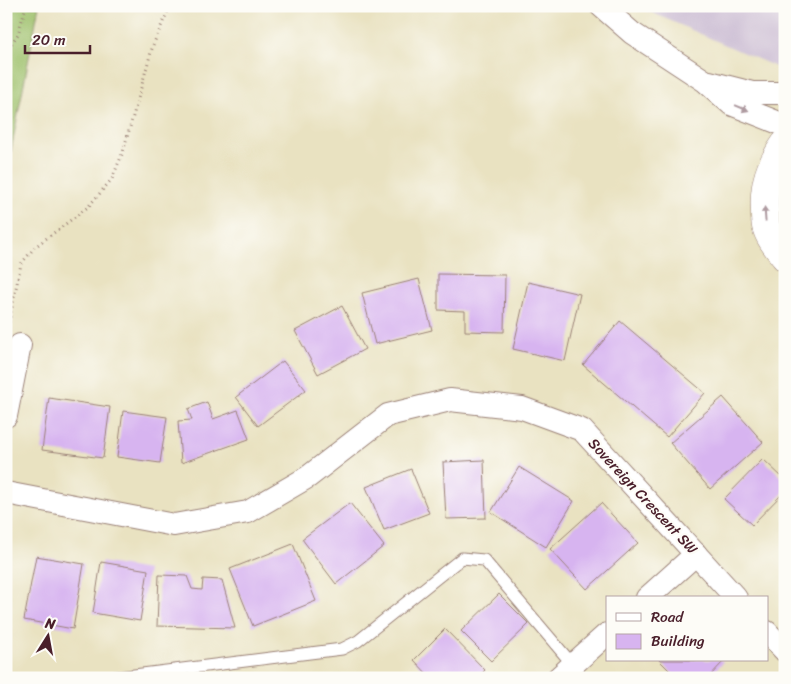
<svg xmlns="http://www.w3.org/2000/svg" width="791" height="684" viewBox="0 0 791 684" font-family="Sriracha,sans-serif">
	<style>
		.industrial { fill: #ccbed4 }
		.green { fill: #9cbf69; stroke: #736f4a }
		.building { fill: #d7b4f0 }
		.lines { fill: none; stroke-linecap: round; stroke-linejoin: round }
		.lane-casing { stroke: #9a8076; stroke-width: 13 }
		.street-casing { stroke: #9a8076; stroke-width: 24 }
		.highway-casing { stroke: #9a8076; stroke-width: 29 }
		.path { stroke: #9a8076; stroke-width: 3; stroke-dasharray: 1 4; stroke-linecap: butt }
		.lane { stroke: #fff; stroke-width: 11 }
		.street { stroke: #fff; stroke-width: 22 }
		.highway { stroke: #fff; stroke-width: 28 }
		.oneway { fill: #ae9aa0 }
		.labels { text-anchor: middle; stroke-width: 4.5; stroke-linejoin: round; paint-order: stroke }
		.street-label { font-size: 15px; fill: #4a1f2b; stroke: #fdfcf7 }
	</style>
	<rect width="100%" height="100%" fill="#fdfcf7"/>
	<filter id="ink" filterUnits="userSpaceOnUse"><feTurbulence type="fractalNoise" baseFrequency=".02" numOctaves="2"/><feDisplacementMap in="SourceGraphic" scale="10" xChannelSelector="R" yChannelSelector="G"/><feConvolveMatrix kernelMatrix="1 2 1 2 8 2 1 2 1" color-interpolation-filters="sRGB"/></filter>
	<filter id="wash" filterUnits="userSpaceOnUse"><feTurbulence type="fractalNoise" baseFrequency=".0096" numOctaves="4" result="noise"/><feDisplacementMap in="SourceGraphic" scale="20" xChannelSelector="R" yChannelSelector="G"/><feGaussianBlur stdDeviation="1.12" result="paint"/><feColorMatrix in="noise" values="0 0 0 0 0 0 0 0 0 0 0 0 0 0 0 0 0 1.4 0 .05"/><feComposite in="paint" operator="in"/></filter>
	<g filter="url(#wash)">
		<rect width="100%" height="100%" fill="#e9e2c1"/>
		<!-- industrial -->
		<path class="industrial" d="M637,6h148v65z"/>
		<!-- green -->
		<path class="green" d="M6,6h33l-33,170z"/>
		<g id="blocks">
			<!-- building -->
			<g class="building">
				<path d="M438,274l67,1 -1,57 -39,-1v-20l-27,-1z"/>
				<path d="M419,279l13,51 -57,14 -13,-51z"/>
				<path d="M528,282l52,12 -15,67 -52,-12z"/>
				<path d="M342,306l23,43 -47,25 -23,-43z"/>
				<path d="M620,321l85,72 -38,44 -84,-72z"/>
				<path d="M283,361l23,29 -48,36 -22,-29z"/>
				<path d="M723,397l40,45 -53,47 -40,-46z"/>
				<path d="M49,398l61,9 -7,51 -61,-8z"/>
				<path d="M207,402l6,17 25,-9 11,29 -68,24 -3,-42 14,-1 -4,-11z"/>
				<path d="M123,411l44,6 -7,46 -43,-6z"/>
				<path d="M763,459l22,21v11l-33,34 -28,-26z"/>
				<path d="M484,460l2,58 -40,1 -3,-57z"/>
				<path d="M519,467l55,34 -28,46 -55,-35z"/>
				<path d="M411,469l18,44 -45,17 -18,-43z"/>
				<path d="M350,503l34,43 -48,38 -34,-45z"/>
				<path d="M601,503l37,40 -51,46 -37,-40z"/>
				<path d="M293,544l23,57 -63,25 -23,-57z"/>
				<path d="M36,556l48,8 -11,65 -49,-9z"/>
				<path d="M101,562l47,8 -8,51 -47,-8z"/>
				<path d="M159,575l28,1 5,13 10,1 1,-11 19,1 13,48 -78,-2z"/>
				<path d="M499,594l30,30 -38,37 -30,-30z"/>
				<path d="M445,629l40,41 -7,8h-47l-17,-18z"/>
				<path d="M659,660h62l2,2 -15,16h-31z"/>
			</g>
		</g>
	</g>
	<g filter="url(#ink)">
		<use href="#blocks" fill-opacity="0" stroke="#9a8076" stroke-width="1"/>
		<g class="lines">
			<!-- lane casing -->
			<g class="lane-casing">
				<path id="lane" d="M110,678l232,-29 16,-8 104,-83 22,2 89,105"/>
			</g>
			<!-- street casing -->
			<g class="street-casing">
				<g id="street">
					<path d="M601,6l31,27 73,48 26,23 48,19h6"/>
					<path d="M709,82l43,11h33"/>
					<path d="M6,416l14,-71"/>
					<path d="M6,493l168,32 74,-13 60,-35 80,-62 62,-15 72,8 60,22 154,168"/>
					<path d="M647,598l49,-44"/>
					<path d="M767,632l18,19"/>
					<path d="M558,678l49,-44"/>
				</g>
			</g>
			<!-- highway casing -->
			<g class="highway-casing">
				<path id="highway" d="M785,144c-15,21 -22,40 -20,67 0,5 0,11 1,15 3,12 12,22 19,31"/>
			</g>
			<!-- path -->
			<g class="path">
				<path d="M6,52l12,-18 8,-28"/>
				<path d="M8,327l13,-63 14,-17 53,-40 24,-28 11,-27 30,-107 17,-39"/>
			</g>
			<!-- lane -->
			<use href="#lane" class="lane"/>
			<!-- street -->
			<use href="#street" class="street"/>
			<!-- highway -->
			<use href="#highway" class="highway"/>
		</g>
		<!-- one-way arrows -->
		<defs><path id="oneway-solid" d="M-6-.8H1V-3.2L6.5 0L1 3.2V.8H-6Z" transform="scale(1.25)"/></defs>
		<g class="oneway">
			<use href="#oneway-solid" transform="translate(742 108) rotate(22)"/>
			<use href="#oneway-solid" transform="translate(765 214) rotate(-94)"/>
		</g>
	</g>
	<g class="labels">
		<!-- street labels -->
		<g class="street-label">
			<text transform="translate(643 496) rotate(47)" y="5">Sovereign Crescent SW</text>
		</g>
	</g>
	<!-- margin -->
	<rect width="791" height="684" fill="none" stroke="#fdfcf7" stroke-width="25"/>
	<!-- legend -->
	<rect x="606" y="596" width="162" height="65" fill="#fdfcf7" stroke="#b5a4a5"/>
	<rect x="616" y="613" width="25" height="8" fill="#ffffff" stroke="#b5a4a5"/>
	<text x="651" y="622" font-size="15" fill="#4a1f2b">Road</text>
	<rect x="616" y="634" width="25" height="15" fill="#d7b4f0" stroke="#b5a4a5"/>
	<text x="651" y="646" font-size="15" fill="#4a1f2b">Building</text>
	<!-- north arrow -->
	<g transform="translate(48 636) rotate(11)" stroke="#fdfcf7" stroke-width="4" paint-order="stroke">
	<path d="M0-4L9 19L0 12L-9 19Z" fill="#4a1f2b"/>
	<text y="-8" font-size="14" font-weight="bold" text-anchor="middle" fill="#4a1f2b">N</text>
	</g>
	<!-- scale -->
	<path d="M25 45v8h65v-8" fill="none" stroke="#4a1f2b" stroke-width="2.5"/>
	<text x="32" y="45" font-size="15" fill="#4a1f2b" stroke="#fdfcf7" stroke-width="4" paint-order="stroke">20 m</text>
</svg>
